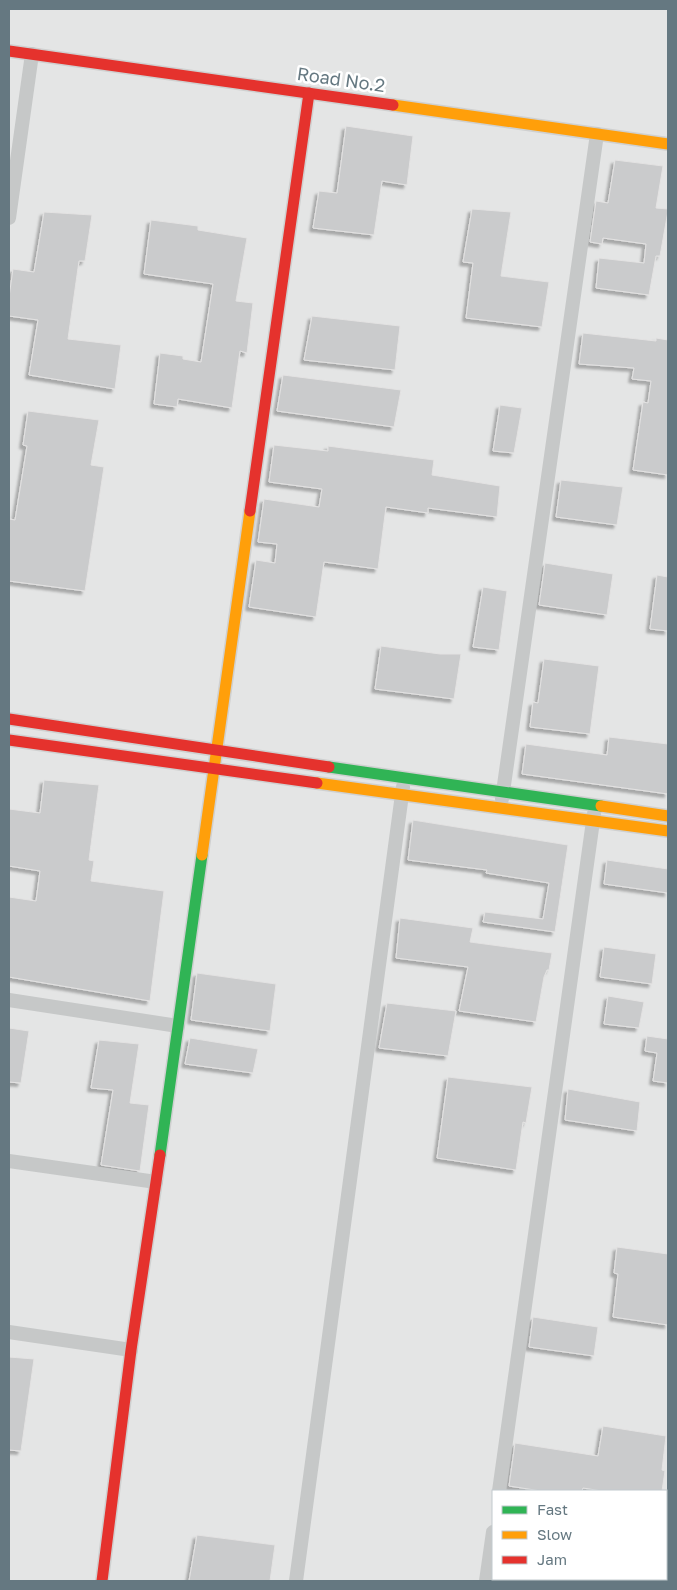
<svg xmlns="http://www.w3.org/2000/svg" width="677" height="1590" viewBox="0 0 677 1590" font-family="'Golos Text',sans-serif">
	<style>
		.built { fill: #e4e5e5; fill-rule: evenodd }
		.building { fill: #cacbcc; stroke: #e3e2e2; filter: url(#shadow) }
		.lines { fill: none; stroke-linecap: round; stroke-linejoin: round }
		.fast-casing { stroke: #cfd0d0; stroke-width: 14 }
		.slow-casing { stroke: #cfd0d0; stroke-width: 14 }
		.jam-casing { stroke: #cfd0d0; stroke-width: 14 }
		.street { stroke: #c6c8c8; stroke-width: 14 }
		.fast { stroke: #30b455; stroke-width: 11 }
		.slow { stroke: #ff9f0a; stroke-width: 11 }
		.jam { stroke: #e5322d; stroke-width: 11 }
		.labels { text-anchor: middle; stroke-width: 5; stroke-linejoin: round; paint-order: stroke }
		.street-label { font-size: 18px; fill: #657881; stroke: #fff }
	</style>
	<defs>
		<filter id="shadow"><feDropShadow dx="-3.5" dy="3.5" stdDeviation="1" flood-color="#0004"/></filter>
	</defs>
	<rect width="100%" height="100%" fill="#f4f3f2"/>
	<!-- built -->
	<path class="built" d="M9,9h659v1572h-659zM493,1491h173v88h-173z"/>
	<!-- building -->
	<g class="building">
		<path d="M346,126l67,10 -6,49 -25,-4 -8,54 -61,-7 6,-37 18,2z"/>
		<path d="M615,160l48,6 -7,42 12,1v2l-8,45h-4l-7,39 -53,-7 3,-30 45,5 2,-19 -43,-6 -1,6 -12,-2 6,-41 12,2z"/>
		<path d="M472,209l39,3 -10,64 48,6 -7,45 -76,-9 7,-55 -10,-1z"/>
		<path d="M44,212l48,3 -7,46h-6l-11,78 53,6 -6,44 -86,-14 9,-55 -29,-4v-19l4,-28 21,3z"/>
		<path d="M151,220l47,6v4l49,8 -11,63 17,2 -6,50 -7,-2 -8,57 -54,-9 -1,8 -23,-3 6,-51 23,3v3l18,3 12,-78 -69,-10z"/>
		<path d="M312,316l88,10 -5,44 -91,-10z"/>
		<path d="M583,333l73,8v-3l12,2v135l-35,-5 10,-68 5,1 3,-22 -19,-2 2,-11 -55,-4z"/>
		<path d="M283,375l118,15 -7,37 -117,-16z"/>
		<path d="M500,405l22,3 -8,45 -21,-2z"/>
		<path d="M28,411l71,9 -8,45 13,2 -19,124 -76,-10v-62l6,1 12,-74 -4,-1z"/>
		<path d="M274,445l54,6v-5l106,14 -2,15 68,11 -3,31 -69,-9v5l-42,-6 -8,62 -54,-7 -8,55 -67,-10 7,-47 19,3 2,-19 -19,-2 6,-43 55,8 3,-18 -53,-7z"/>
		<path d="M561,480l62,7 -6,38 -61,-8z"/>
		<path d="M545,563l68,11 -6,41 -68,-10z"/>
		<path d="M657,575l11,2v54l-18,-2z"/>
		<path d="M483,587l24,4 -8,59 -26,-3z"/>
		<path d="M381,646l59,8h21l-7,45 -79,-10z"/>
		<path d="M544,659l55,7 -9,68 -60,-7 3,-25 5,1z"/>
		<path d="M609,737l59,7v50l-146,-20 4,-30 81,11z"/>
		<path d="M44,780l55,5 -10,75 5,1 -3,20 73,10 -14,110 -141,-24v-80l27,4 4,-30 -31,-5v-57l31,4z"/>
		<path d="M413,820l155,25 -13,87 -72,-10 2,-10 58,7 6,-36 -63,-10 1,-3 -79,-10z"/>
		<path d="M607,860l61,9v24l-64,-9z"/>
		<path d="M400,918l73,10 -3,14 82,11 -3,17h-2l-3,7 -8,45 -77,-11 9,-44 -72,-9z"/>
		<path d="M604,947l52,7 -4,30 -52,-7z"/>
		<path d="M197,973l79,11 -6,47 -79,-11z"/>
		<path d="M608,996l36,6 -5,26 -35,-4z"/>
		<path d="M387,1003l69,8 -8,45 -69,-8z"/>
		<path d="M9,1028l20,3 -8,52 -12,-1z"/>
		<path d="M647,1036l21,3v44l-15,-2 4,-28 -12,-2z"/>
		<path d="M190,1038l68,11 -5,24 -68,-9z"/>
		<path d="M99,1040l40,4 -9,59 19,2 -9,66 -39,-6 12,-75 -22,-2z"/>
		<path d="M448,1077l84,10 -6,36 -3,-1 -7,48 -79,-12z"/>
		<path d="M568,1089l72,13 -3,29 -72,-11z"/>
		<path d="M617,1247l51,7v71l-55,-8 5,-43 -4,-1z"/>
		<path d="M533,1317l65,10 -4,29 -65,-9z"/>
		<path d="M9,1357l25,2 -13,92 -12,-1z"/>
		<path d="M603,1426l63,10 -4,34 3,1 -3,20h-60l-19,-3 -1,3h-41l-32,-5 6,-43 83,13z"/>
		<path d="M197,1535l78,10 -5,36h-81z"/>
	</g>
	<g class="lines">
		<!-- fast casing -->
		<g class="fast-casing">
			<g id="fast">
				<path d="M329,767l272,39"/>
				<path d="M160,1155l42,-300"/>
			</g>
		</g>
		<!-- slow casing -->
		<g class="slow-casing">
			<g id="slow">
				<path d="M393,105l275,39"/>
				<path d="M317,783l351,48"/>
				<path d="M601,806l67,10"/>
				<path d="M202,855l48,-344"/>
			</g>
		</g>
		<!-- jam casing -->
		<g class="jam-casing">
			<g id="jam">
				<path d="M9,51l384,54"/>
				<path d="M250,511l59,-418"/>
				<path d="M9,719l320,48"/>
				<path d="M9,740l308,43"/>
				<path d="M102,1581l29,-231 29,-195"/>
			</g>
		</g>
		<!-- street -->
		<g class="street">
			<path d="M9,218l23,-164"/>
			<path d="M502,799l95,-665"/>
			<path d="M9,1000l169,26"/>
			<path d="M9,1161l147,21"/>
			<path d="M9,1332l122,18"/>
			<path d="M499,1491l95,-677"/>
			<path d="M296,1581l107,-794"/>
			<path d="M486,1581l7,-49"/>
		</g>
		<!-- fast -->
		<use href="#fast" class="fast"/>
		<!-- slow -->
		<use href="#slow" class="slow"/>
		<!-- jam -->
		<use href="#jam" class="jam"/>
	</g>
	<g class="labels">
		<!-- street labels -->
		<g class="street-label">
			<text transform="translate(341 80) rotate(8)" y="6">Road No.2</text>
		</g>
	</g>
	<!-- border -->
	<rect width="677" height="1590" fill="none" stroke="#657881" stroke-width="20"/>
	<!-- legend -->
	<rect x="492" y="1490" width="175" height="90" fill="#ffffff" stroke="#c1c9cd"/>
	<rect x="502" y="1506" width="25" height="8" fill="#30b455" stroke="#c1c9cd"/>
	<text x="537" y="1515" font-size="15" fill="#657881">Fast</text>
	<rect x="502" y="1531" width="25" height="8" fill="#ff9f0a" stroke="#c1c9cd"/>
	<text x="537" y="1540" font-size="15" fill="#657881">Slow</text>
	<rect x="502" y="1556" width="25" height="8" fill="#e5322d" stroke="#c1c9cd"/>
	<text x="537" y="1565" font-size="15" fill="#657881">Jam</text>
</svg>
